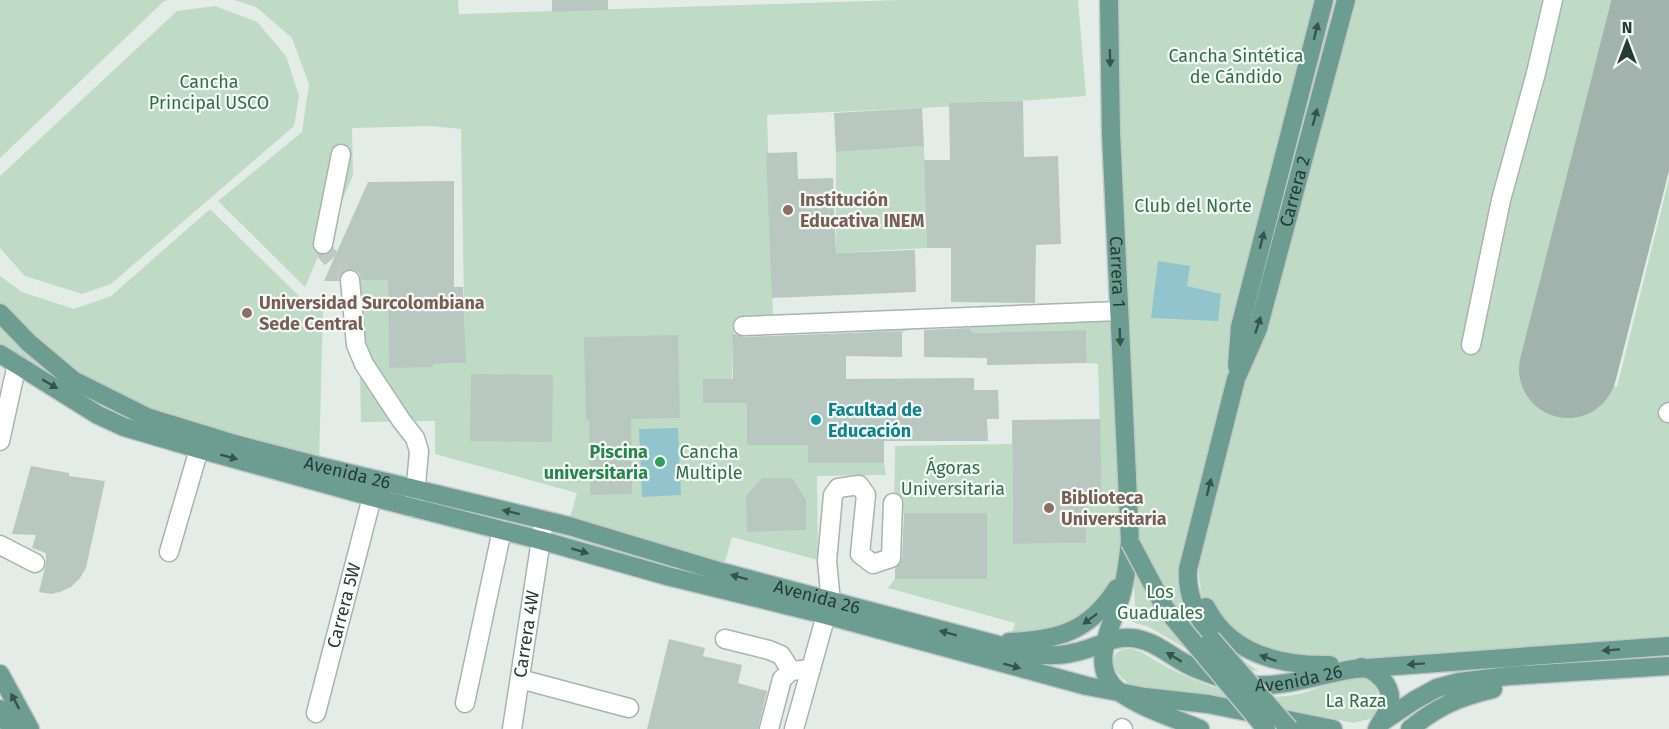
<svg xmlns="http://www.w3.org/2000/svg" width="1669" height="729" viewBox="0 0 1669 729" font-family="'Fira Sans',sans-serif">
	<style>
		.green { fill: #bfdbc6 }
		.water { fill: #91c4cc }
		.lines { fill: none; stroke-linecap: round; stroke-linejoin: round }
		.runway { stroke: #a2b2ac; stroke-width: 98 }
		.building { fill: #b9c7c1 }
		.minor-tunnel { stroke: #bec9c4; stroke-width: 18; stroke-dasharray: 18 9; stroke-linecap: butt }
		.minor-casing { stroke: #a7b4af; stroke-width: 21 }
		.major-casing { stroke: #c2c8c6; stroke-width: 21 }
		.minor { stroke: #fff; stroke-width: 18 }
		.major { stroke: #6c9d90; stroke-width: 18 }
		.major-bridge-casing { stroke: #c2c8c6; stroke-width: 21; stroke-linecap: butt }
		.major-bridge { stroke: #6c9d90; stroke-width: 18 }
		.oneway { fill: #37544c }
		.education-dot { fill: #8d6e63; stroke: #f4f9f6; stroke-width: 2 }
		.culture-dot { fill: #0f9aa8; stroke: #f4f9f6; stroke-width: 2 }
		.leisure-dot { fill: #2e9e5b; stroke: #f4f9f6; stroke-width: 2 }
		.labels { text-anchor: middle; stroke-width: 4.5; stroke-linejoin: round; paint-order: stroke }
		.park-label { font-size: 18px; fill: #326f49; stroke: #f4f9f6 }
		.street-label { font-size: 18px; fill: #253c35; stroke: #f4f9f6 }
		.education-label { font-size: 18px; font-weight: bold; fill: #785e54; stroke: #f4f9f6; text-anchor: start }
		.culture-label { font-size: 18px; font-weight: bold; fill: #0d838f; stroke: #f4f9f6; text-anchor: start }
		.leisure-label { font-size: 18px; font-weight: bold; fill: #27864d; stroke: #f4f9f6; text-anchor: end }
	</style>
	<rect width="100%" height="100%" fill="#e4ece8"/>
	<!-- green -->
	<g class="green">
		<path d="M0,0h169l-5,1 -164,157z"/>
		<path d="M234,0h224l1,14 441,-14h178l8,96 -144,11 -175,8 6,207 344,-3 -9,-319h215l-117,497 140,-497h266l-92,360 97,27 52,-208v457l-173,13 -186,17 -46,-9 -62,-57 -7,-56 -14,17 23,69 55,42 -59,-15 -51,-30 -17,-5 3,-15 -3,-62 -22,51 -20,21 -82,31 7,-25 -127,-35 7,-9h92v-65l-93,-1 1,-67 117,-2 1,100 73,-1v-41l16,-1 -4,-137 -11,-1 -1,-33 -113,3 -6,-8 -43,1 -22,6 -170,1v46l67,24 -52,14v28h61v18h76l2,12 -69,1 1,84 -86,-23 -10,35 -154,-47 9,-32 -142,-39v-33l-74,1 -3,-142h96v7l-14,1 2,76 23,-1 -4,-234 -31,-3 -78,2 1,47 -48,112 -87,-86 84,-69 7,-48 -17,-46 -36,-31z"/>
		<path d="M215,6l42,16 29,34 13,40 -5,30 -183,158 -29,10 -57,-18 -25,-28v-72l177,-165z"/>
		<path d="M924,146l3,102 -91,5v-101z"/>
		<path d="M210,209l89,87 -4,12h28l-4,157 -84,-22 -164,-62 -12,8 -59,-36v-77l22,16 52,17 37,-13z"/>
		<path d="M1132,649l9,3c47,29 105,55 162,41 19,-5 41,-20 62,-14 17,6 16,26 8,39l-20,5c-49,-11 -99,-19 -150,-27 -23,-4 -51,-1 -73,-12 -10,-5 -25,-23 -11,-33 3,-2 9,-2 13,-2z"/>
	</g>
	<!-- water -->
	<g class="water">
		<path d="M1158,261l32,5 -3,20 34,8 -3,27 -67,-3z"/>
		<path d="M678,428l3,67 -39,2 -3,-68z"/>
	</g>
	<g class="lines">
		<!-- runway -->
		<path class="runway" d="M1568,369l94,-369"/>
	</g>
	<!-- building -->
	<g class="building">
		<path d="M552,0h56v10l-56,2z"/>
		<path d="M1023,101l1,56 34,-1 3,88 -25,1 -1,58 -84,-1v-54h-24l-3,-88h26l-1,-57z"/>
		<path d="M922,108l2,38 -88,6 -2,-39z"/>
		<path d="M797,152l1,27 35,-1 3,75 79,-3 1,42 -144,6 -6,-145z"/>
		<path d="M454,181v106h9l3,76 -33,1v3l-44,1 -1,-88h-27l-2,-7 -9,-4 -7,2 -4,10h-15l44,-99z"/>
		<path d="M969,328l4,5 113,-3 1,33 -100,2v-7l-63,-1v-27z"/>
		<path d="M877,332h25v25l-56,-1v23l128,-1v12h24l1,29h-12l1,22h-104v22h-76v-18h-61v-42h-44v-24h30l-1,-46 11,4z"/>
		<path d="M678,335l2,83 -49,1 1,75 -42,1 -1,-75h-3l-2,-83z"/>
		<path d="M471,374l82,1 -1,67 -82,-1z"/>
		<path d="M1100,419l2,83h-16v41l-73,1 -1,-124z"/>
		<path d="M31,466l38,7v3l36,5 -19,87 -6,10 -9,9 -11,5 -9,2 -12,-2 7,-29v-10l-14,-5 4,-13 -24,-1z"/>
		<path d="M762,478h30l14,22v30l-59,2 -1,-36z"/>
		<path d="M904,513h83v66h-92v-10l5,-5 2,-6z"/>
		<path d="M669,639l36,9 -2,8 39,9 -4,18 29,8 -9,38h-111z"/>
	</g>
	<g class="lines">
		<!-- minor-tunnel -->
		<path class="minor-tunnel" d="M323,244l3,9 24,27"/>
		<!-- minor casing -->
		<g class="minor-casing">
			<g id="minor">
				<path d="M323,244l18,-90"/>
				<path d="M350,280l6,65 8,19 37,56 14,18 4,13 -5,57"/>
				<path d="M743,326l376,-15"/>
				<path d="M1471,345l30,-145 35,-127 17,-73"/>
				<path d="M1668,413l1,-1"/>
				<path d="M0,441l17,-77"/>
				<path d="M0,545l35,18"/>
				<path d="M169,552l30,-103"/>
				<path d="M831,602l-4,-41 6,-66 5,-7 21,-3 7,10 -6,59 13,10 18,-6 2,-55"/>
				<path d="M725,639l44,11 12,5 10,16"/>
				<path d="M520,679l109,29"/>
				<path d="M465,703l37,-173"/>
				<path id="s1" d="M316,713l56,-216"/>
				<path d="M1122,728l1,1"/>
				<path id="s2" d="M512,729l32,-209"/>
				<path d="M769,729l13,-50 9,-8 20,-2"/>
				<path d="M794,729l32,-114"/>
			</g>
		</g>
		<!-- major casing -->
		<g class="major-casing">
			<g id="major">
				<path id="s3" d="M1109,0l2,133 19,409c-2,18 -4,36 -9,54 -9,30 -35,73 0,97 23,16 53,25 79,36"/>
				<path id="s4" d="M0,313l29,30 44,37 74,37 88,27 84,22 250,60 153,46 311,82c19,3 36,1 54,-5 15,-4 28,-13 44,-11 24,1 44,23 66,31 18,7 38,15 57,16 34,2 67,-11 100,-16l315,-23"/>
				<path d="M0,354l98,61 26,12 75,22 173,48 168,43 127,36 159,39 261,71 58,11 63,7 125,25"/>
				<path d="M1237,366l3,-39 84,-327"/>
				<path d="M1206,607c24,47 75,59 124,58"/>
				<path id="s5" d="M1211,639c-13,-23 -25,-43 -23,-70l48,-190 22,-50 88,-329"/>
				<path d="M1009,642c49,-2 80,-10 108,-54"/>
				<path d="M1361,667c15,2 31,18 29,35 -1,9 -8,18 -13,27"/>
				<path d="M0,674l30,55"/>
				<path d="M0,709l11,20"/>
				<path d="M1382,722l33,-22 22,-12 22,-6 49,-6 161,-10"/>
				<path d="M1410,729c28,-23 49,-32 83,-40"/>
			</g>
		</g>
		<!-- minor -->
		<use href="#minor" class="minor"/>
		<!-- major -->
		<use href="#major" class="major"/>
		<!-- major-bridge casing -->
		<g class="major-bridge-casing">
			<g id="major-bridge">
				<path d="M1130,542l35,66 101,121"/>
				<path d="M1211,639l78,90"/>
			</g>
		</g>
		<!-- major-bridge -->
		<use href="#major-bridge" class="major-bridge"/>
	</g>
	<!-- one-way arrows -->
	<defs><path id="oneway-solid" d="M-6-.8H1V-3.2L6.5 0L1 3.2V.8H-6Z" transform="scale(1.5)"/></defs>
	<g class="oneway">
		<use href="#oneway-solid" transform="translate(1316 31) rotate(-76)"/>
		<use href="#oneway-solid" transform="translate(1110 58) rotate(89)"/>
		<use href="#oneway-solid" transform="translate(1315 117) rotate(-75)"/>
		<use href="#oneway-solid" transform="translate(1262 240) rotate(-76)"/>
		<use href="#oneway-solid" transform="translate(1258 325) rotate(-72)"/>
		<use href="#oneway-solid" transform="translate(1120 337) rotate(88)"/>
		<use href="#oneway-solid" transform="translate(50 384) rotate(31)"/>
		<use href="#oneway-solid" transform="translate(229 457) rotate(15)"/>
		<use href="#oneway-solid" transform="translate(1209 487) rotate(-76)"/>
		<use href="#oneway-solid" transform="translate(511 512) rotate(-166)"/>
		<use href="#oneway-solid" transform="translate(580 551) rotate(16)"/>
		<use href="#oneway-solid" transform="translate(739 577) rotate(-165)"/>
		<use href="#oneway-solid" transform="translate(1090 619) rotate(143)"/>
		<use href="#oneway-solid" transform="translate(948 633) rotate(-165)"/>
		<use href="#oneway-solid" transform="translate(1611 650) rotate(176)"/>
		<use href="#oneway-solid" transform="translate(1174 657) rotate(-149)"/>
		<use href="#oneway-solid" transform="translate(1268 658) rotate(-160)"/>
		<use href="#oneway-solid" transform="translate(1416 664) rotate(176)"/>
		<use href="#oneway-solid" transform="translate(1012 666) rotate(15)"/>
		<use href="#oneway-solid" transform="translate(15 701) rotate(-118)"/>
	</g>
	<!-- markers -->
	<g class="education-dot">
		<circle cx="788" cy="210" r="6"/>
		<circle cx="247" cy="313" r="6"/>
		<circle cx="1049" cy="508" r="6"/>
	</g>
	<circle class="culture-dot" cx="816" cy="420" r="6"/>
	<circle class="leisure-dot" cx="660" cy="462" r="6"/>
	<g class="labels">
		<!-- park labels -->
		<g class="park-label">
			<text x="1236" y="62">Cancha Sintética<tspan x="1236" dy="21">de Cándido</tspan></text>
			<text x="209" y="88">Cancha<tspan x="209" dy="21">Principal USCO</tspan></text>
			<text x="1193" y="212">Club del Norte</text>
			<text x="709" y="458">Cancha<tspan x="709" dy="21">Multiple</tspan></text>
			<text x="953" y="474">Ágoras<tspan x="953" dy="21">Universitaria</tspan></text>
			<text x="1160" y="598">Los<tspan x="1160" dy="21">Guaduales</tspan></text>
			<text x="1356" y="707">La Raza</text>
		</g>
		<!-- street labels -->
		<g class="street-label">
			<text dy="6" stroke="none"><textPath href="#s5" startOffset="468">Carrera 2</textPath></text>
			<text dy="6" stroke="none"><textPath href="#s3" startOffset="272">Carrera 1</textPath></text>
			<text dy="6" stroke="none"><textPath href="#s4" startOffset="390">Avenida 26</textPath></text>
			<text dy="6" stroke="none"><textPath href="#s4" startOffset="876">Avenida 26</textPath></text>
			<text dy="6" stroke="none"><textPath href="#s1" startOffset="111">Carrera 5W</textPath></text>
			<text dy="6" stroke="none"><textPath href="#s2" startOffset="96">Carrera 4W</textPath></text>
			<text dy="6" stroke="none"><textPath href="#s4" startOffset="1378">Avenida 26</textPath></text>
		</g>
		<!-- education labels -->
		<g class="education-label">
			<text x="800" y="206">Institución<tspan x="800" dy="21">Educativa INEM</tspan></text>
			<text x="259" y="309">Universidad Surcolombiana<tspan x="259" dy="21">Sede Central</tspan></text>
			<text x="1061" y="504">Biblioteca<tspan x="1061" dy="21">Universitaria</tspan></text>
		</g>
		<!-- culture labels -->
		<g class="culture-label">
			<text x="828" y="416">Facultad de<tspan x="828" dy="21">Educación</tspan></text>
		</g>
		<!-- leisure labels -->
		<g class="leisure-label">
			<text x="648" y="458">Piscina<tspan x="648" dy="21">universitaria</tspan></text>
		</g>
	</g>
	<!-- north arrow -->
	<g transform="translate(1627 42)" stroke="#f4f9f6" stroke-width="4.5" paint-order="stroke">
	<path d="M0-4.5L10 22L0 15L-10 22Z" fill="#253c35"/>
	<text y="-9" font-size="16" font-weight="bold" text-anchor="middle" fill="#253c35">N</text>
	</g>
</svg>
